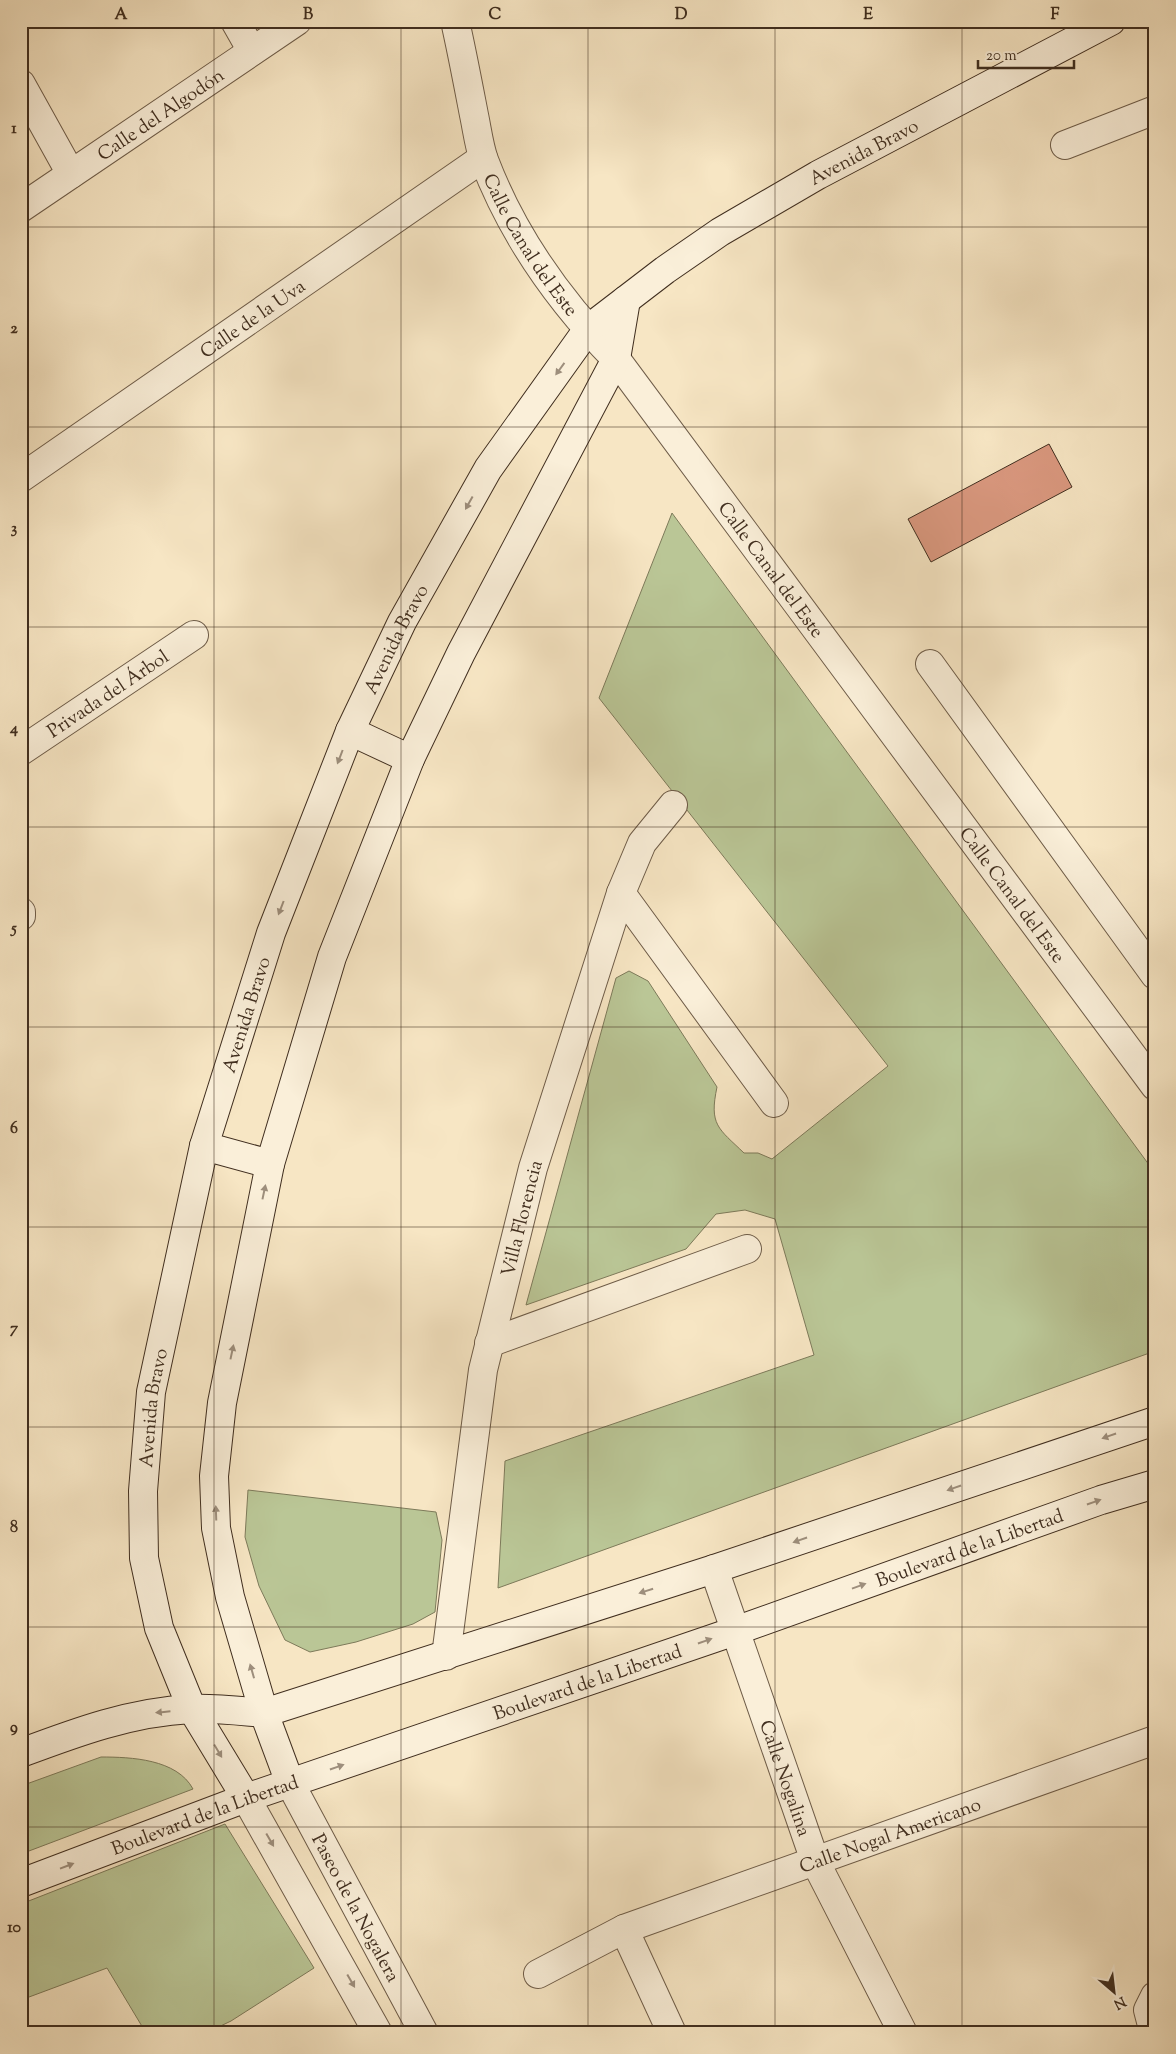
<svg xmlns="http://www.w3.org/2000/svg" width="1176" height="2054" viewBox="0 0 1176 2054" font-family="'Sorts Mill Goudy',serif">
	<style>
		.green { fill: #bac696; stroke: #7d7a5a }
		.building { fill: #da987f; stroke: #402e1f }
		.lines { fill: none; stroke-linecap: round; stroke-linejoin: round }
		.street-casing { stroke: #6e5c48; stroke-width: 30 }
		.secondary-casing { stroke: #402e1f; stroke-width: 30 }
		.street { stroke: #faefd9; stroke-width: 28 }
		.secondary { stroke: #faefd9; stroke-width: 28 }
		.oneway { fill: #9d8e7c }
		.grid { fill: none; stroke: #402e1f; stroke-width: 1; stroke-opacity: 0.55 }
		.labels { text-anchor: middle; stroke-width: 4; stroke-linejoin: round; paint-order: stroke }
		.street-label { font-size: 19px; fill: #402e1f; stroke: #faefd9 }
		.neatline { fill: none; stroke: #402e1f; stroke-width: 2 }
		.grid-label { font-size: 16px; text-anchor: middle; font-weight: bold; fill: #402e1f }
	</style>
	<rect width="100%" height="100%" fill="#f7e6c4"/>
	<filter id="stains"><feTurbulence type="fractalNoise" baseFrequency=".004" numOctaves="4"/><feColorMatrix values="0 0 0 0 .2 0 0 0 0 .09 0 0 0 0 .02 0 0 0 .5 -.17"/></filter>
	<radialGradient id="worn" r=".72"><stop offset=".6" stop-color="#630" stop-opacity="0"/><stop offset="1" stop-color="#630" stop-opacity=".3"/></radialGradient>
	<!-- green -->
	<g class="green">
		<path d="M672,513l483,660v178l-657,237 7,-127 309,-106 -39,-136 -30,-9 -29,4 -30,35 -160,56 90,-327 13,-7 19,10 69,106c-8,38 1,41 27,66h14l14,6 116,-93 -289,-368z"/>
		<path d="M248,1490l188,22 6,28 -7,72 -22,12 -57,18 -46,10 -25,-12 -26,-54 -14,-49z"/>
		<path d="M101,1757c30,0 76,2 92,32l-172,65v-68z"/>
		<path d="M225,1824l89,144 -83,53 -25,12h-60l-39,-65 -86,32v-96z"/>
	</g>
	<!-- building -->
	<path class="building" d="M1049,444l23,43 -141,75 -23,-43z"/>
	<g class="lines">
		<!-- street casing -->
		<g class="street-casing">
			<g id="street">
				<path d="M235,21l17,30"/>
				<path id="s1" d="M455,21c7,31 13,63 19,94 3,14 5,31 10,45 28,74 76,142 132,199l539,727"/>
				<path d="M21,84l50,90"/>
				<path d="M1065,145l90,-35"/>
				<path id="s2" d="M21,208l276,-187"/>
				<path id="s3" d="M21,478l462,-320"/>
				<path d="M930,664l225,311"/>
				<path id="s4" d="M21,751l173,-116"/>
				<path d="M621,893l153,210"/>
				<path d="M21,912v4"/>
				<path d="M489,1343l258,-94"/>
				<path id="s5" d="M714,1569l101,292 88,172"/>
				<path id="s6" d="M446,1656l37,-286 50,-202 88,-275 21,-50 31,-38"/>
				<path id="s7" d="M290,1783l134,250"/>
				<path d="M246,1798l132,235"/>
				<path d="M624,1929l48,104"/>
				<path id="s8" d="M538,1974l86,-45 531,-189"/>
				<path d="M1154,2033l-6,-23 7,-14"/>
			</g>
		</g>
		<!-- secondary casing -->
		<g class="secondary-casing">
			<g id="secondary">
				<path d="M350,731l60,28"/>
				<path d="M204,1146l66,18"/>
				<path d="M21,1753c56,-21 110,-41 170,-44 24,-1 49,2 73,4l450,-144 441,-148"/>
				<path d="M290,1783l-26,-70 -34,-116 -14,-69 -2,-52 8,-73 48,-239 62,-207 78,-198 51,-106 155,-294 10,-59"/>
				<path id="s9" d="M246,1798l-54,-89 -33,-81 -15,-70 -1,-67 8,-99 53,-246 67,-213 79,-202 52,-109 86,-153 100,-140 77,-59 55,-38 98,-57 293,-154"/>
				<path id="s10" d="M21,1883l225,-85 489,-167 366,-131 54,-16"/>
			</g>
		</g>
		<!-- street -->
		<use href="#street" class="street"/>
		<!-- secondary -->
		<use href="#secondary" class="secondary"/>
	</g>
	<!-- one-way arrows -->
	<defs><path id="oneway-solid" d="M-6-.8H1V-3.2L6.5 0L1 3.2V.8H-6Z" transform="scale(1.25)"/></defs>
	<g class="oneway">
		<use href="#oneway-solid" transform="translate(560 369) rotate(126)"/>
		<use href="#oneway-solid" transform="translate(469 503) rotate(119)"/>
		<use href="#oneway-solid" transform="translate(340 757) rotate(111)"/>
		<use href="#oneway-solid" transform="translate(281 908) rotate(111)"/>
		<use href="#oneway-solid" transform="translate(264 1192) rotate(-78)"/>
		<use href="#oneway-solid" transform="translate(232 1352) rotate(-78)"/>
		<use href="#oneway-solid" transform="translate(1109 1436) rotate(161)"/>
		<use href="#oneway-solid" transform="translate(954 1488) rotate(161)"/>
		<use href="#oneway-solid" transform="translate(1094 1502) rotate(-19)"/>
		<use href="#oneway-solid" transform="translate(216 1513) rotate(-92)"/>
		<use href="#oneway-solid" transform="translate(800 1540) rotate(161)"/>
		<use href="#oneway-solid" transform="translate(859 1586) rotate(-20)"/>
		<use href="#oneway-solid" transform="translate(646 1591) rotate(162)"/>
		<use href="#oneway-solid" transform="translate(705 1641) rotate(-19)"/>
		<use href="#oneway-solid" transform="translate(252 1671) rotate(-106)"/>
		<use href="#oneway-solid" transform="translate(163 1712) rotate(174)"/>
		<use href="#oneway-solid" transform="translate(218 1751) rotate(59)"/>
		<use href="#oneway-solid" transform="translate(337 1767) rotate(-19)"/>
		<use href="#oneway-solid" transform="translate(270 1840) rotate(60)"/>
		<use href="#oneway-solid" transform="translate(67 1866) rotate(-21)"/>
		<use href="#oneway-solid" transform="translate(351 1981) rotate(60)"/>
	</g>
	<!-- grid -->
	<path class="grid" d="M214,21v2012M401,21v2012M588,21v2012M775,21v2012M962,21v2012M21,227h1134M21,427h1134M21,627h1134M21,827h1134M21,1027h1134M21,1227h1134M21,1427h1134M21,1627h1134M21,1827h1134"/>
	<g class="labels">
		<!-- street labels -->
		<g class="street-label">
			<text dy="7" stroke="none"><textPath href="#s2" startOffset="168">Calle del Algodón</textPath></text>
			<text dy="7" stroke="none"><textPath href="#s9" startOffset="1918">Avenida Bravo</textPath></text>
			<text dy="7" stroke="none"><textPath href="#s1" startOffset="239">Calle Canal del Este</textPath></text>
			<text dy="7" stroke="none"><textPath href="#s3" startOffset="281">Calle de la Uva</textPath></text>
			<text dy="7" stroke="none"><textPath href="#s1" startOffset="644">Calle Canal del Este</textPath></text>
			<text dy="7" stroke="none"><textPath href="#s9" startOffset="1224">Avenida Bravo</textPath></text>
			<text dy="7" stroke="none"><textPath href="#s4" startOffset="104">Privada del Árbol</textPath></text>
			<text dy="7" stroke="none"><textPath href="#s1" startOffset="1049">Calle Canal del Este</textPath></text>
			<text dy="7" stroke="none"><textPath href="#s9" startOffset="819">Avenida Bravo</textPath></text>
			<text dy="7" stroke="none"><textPath href="#s6" startOffset="445">Villa Florencia</textPath></text>
			<text dy="7" stroke="none"><textPath href="#s9" startOffset="414">Avenida Bravo</textPath></text>
			<text dy="7" stroke="none"><textPath href="#s10" startOffset="1006">Boulevard de la Libertad</textPath></text>
			<text dy="7" stroke="none"><textPath href="#s10" startOffset="601">Boulevard de la Libertad</textPath></text>
			<text dy="7" stroke="none"><textPath href="#s5" startOffset="221">Calle Nogalina</textPath></text>
			<text dy="7" stroke="none"><textPath href="#s10" startOffset="196">Boulevard de la Libertad</textPath></text>
			<text dy="7" stroke="none"><textPath href="#s8" startOffset="379">Calle Nogal Americano</textPath></text>
			<text dy="7" stroke="none"><textPath href="#s7" startOffset="141">Paseo de la Nogalera</textPath></text>
		</g>
	</g>
	<!-- margin -->
	<rect width="1176" height="2054" fill="none" stroke="#f7e6c4" stroke-width="55"/>
	<!-- north arrow -->
	<g transform="translate(1114 1992) rotate(152)" stroke="#faefd9" stroke-width="4" paint-order="stroke">
	<path d="M0-4L9 19L0 12L-9 19Z" fill="#402e1f"/>
	<text y="-8" font-size="14" font-weight="bold" text-anchor="middle" fill="#402e1f">N</text>
	</g>
	<!-- scale -->
	<path d="M978 60v8h96v-8" fill="none" stroke="#402e1f" stroke-width="2.5"/>
	<text x="986" y="60" font-size="15" fill="#402e1f" stroke="#faefd9" stroke-width="4" paint-order="stroke">20 m</text>
	<rect x="28" y="28" width="1120" height="1998" class="neatline"/>
	<g class="grid-label">
		<text x="121" y="19">A</text>
		<text x="308" y="19">B</text>
		<text x="495" y="19">C</text>
		<text x="681" y="19">D</text>
		<text x="868" y="19">E</text>
		<text x="1055" y="19">F</text>
		<text x="14" y="133">1</text>
		<text x="14" y="333">2</text>
		<text x="14" y="533">3</text>
		<text x="14" y="733">4</text>
		<text x="14" y="933">5</text>
		<text x="14" y="1133">6</text>
		<text x="14" y="1333">7</text>
		<text x="14" y="1532">8</text>
		<text x="14" y="1732">9</text>
		<text x="14" y="1932">10</text>
	</g>
	<rect width="100%" height="100%" filter="url(#stains)"/>
	<rect width="100%" height="100%" fill="url(#worn)"/>
</svg>
